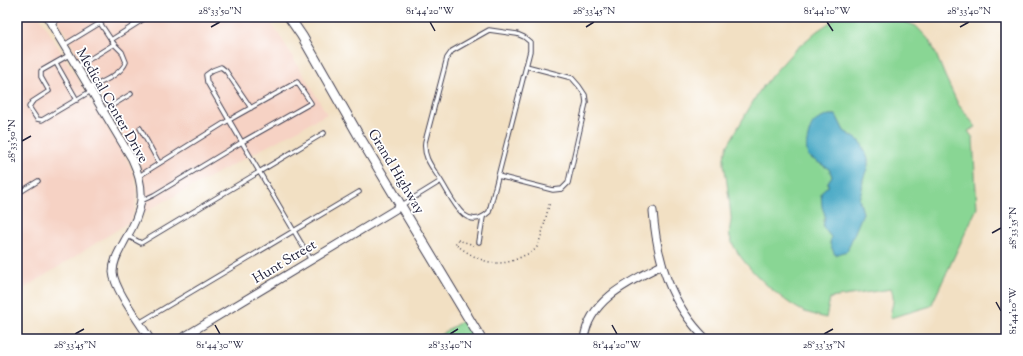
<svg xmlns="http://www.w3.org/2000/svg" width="1023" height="356" viewBox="0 0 1023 356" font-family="'Sorts Mill Goudy',serif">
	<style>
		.built { fill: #f6d2c4 }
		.green { fill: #89d694; stroke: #567c68; fill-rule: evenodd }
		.water { fill: #46a8c5; stroke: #346580 }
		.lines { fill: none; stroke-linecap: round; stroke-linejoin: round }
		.service-casing { stroke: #413e4f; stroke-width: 5.5 }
		.minor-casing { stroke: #413e4f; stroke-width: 9 }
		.tertiary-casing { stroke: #413e4f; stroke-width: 11 }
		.path { stroke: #413e4f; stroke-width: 1.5; stroke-dasharray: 1 3; stroke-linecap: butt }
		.service { stroke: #fff; stroke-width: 3.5 }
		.minor { stroke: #fff; stroke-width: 7 }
		.tertiary { stroke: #fff; stroke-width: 9 }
		.ticks { fill: none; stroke: #22223b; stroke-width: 1.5 }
		.labels { text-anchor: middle; stroke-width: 3.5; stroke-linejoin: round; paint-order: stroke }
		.street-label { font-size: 14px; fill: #22223b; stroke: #fff }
		.neatline { fill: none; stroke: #22223b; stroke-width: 1.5 }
		.ticks-label { font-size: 10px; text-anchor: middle; fill: #22223b }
	</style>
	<rect width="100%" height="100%" fill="#fff"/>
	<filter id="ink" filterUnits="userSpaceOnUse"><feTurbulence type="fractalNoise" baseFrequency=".025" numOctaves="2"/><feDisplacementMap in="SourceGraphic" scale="8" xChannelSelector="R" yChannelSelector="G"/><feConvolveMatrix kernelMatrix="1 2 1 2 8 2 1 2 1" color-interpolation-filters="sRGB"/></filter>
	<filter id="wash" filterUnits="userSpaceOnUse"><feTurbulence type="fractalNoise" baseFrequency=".012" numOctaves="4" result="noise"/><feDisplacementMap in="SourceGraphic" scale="16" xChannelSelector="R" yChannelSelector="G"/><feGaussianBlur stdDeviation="0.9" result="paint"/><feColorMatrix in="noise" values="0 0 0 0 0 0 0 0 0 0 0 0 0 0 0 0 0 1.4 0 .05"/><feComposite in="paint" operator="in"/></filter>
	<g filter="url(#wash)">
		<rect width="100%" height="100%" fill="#f2e0c3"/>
		<!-- built -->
		<g class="built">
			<path d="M17,17h23l88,144 7,16 2,15 -2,16 -4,13 -114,72z"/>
			<path d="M56,17h211l15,22 45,75 -184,99 3,-20 -3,-18 -3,-9z"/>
		</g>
		<!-- green -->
		<g class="green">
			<path d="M838,17h52l11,3 15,6 15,16 14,34 13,28 18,23 -8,4 5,7 4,70 -46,98 -41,12c1,-13 6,-16 1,-29l-61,9 -4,20c-7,-2 -14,-4 -21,-6 -23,-10 -68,-50 -75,-75 -2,-8 2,-14 1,-21 -2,-18 -4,-35 -7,-52v-7l4,-12 30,-52 15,-19 21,-23 23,-20zM829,115h7l8,16 17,11 7,17v7l-5,13 -1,10 -3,10 4,14 -6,11 -27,20 1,-7 -5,-6 -3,-10 2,-6 -4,-22 7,-6v-5l4,-6 -3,-7 -21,-13c-1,-21 -1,-33 21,-41z"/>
			<path d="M465,319l12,20h-43z"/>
		</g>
		<!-- water -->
		<path class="water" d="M829,115h7l8,16 17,11 7,17v7l-5,13 -1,10 -3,10 4,14 -16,38 -12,4 -5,-11 1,-7 -8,-10 2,-12 -3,-8 -1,-14 4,-5 3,-1v-5l4,-6 -3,-7 -21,-13c-2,-7 -2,-12 0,-19 4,-16 6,-16 21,-22z"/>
	</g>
	<g filter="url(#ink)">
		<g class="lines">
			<!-- service casing -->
			<g class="service-casing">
				<g id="service">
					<path d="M17,18l1,-1"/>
					<path d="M51,24l11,-7"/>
					<path d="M111,40l36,-23"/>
					<path d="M64,45l36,-22"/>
					<path d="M69,55l-28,16v6l8,14 -17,11 -3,5 8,12 5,1 49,-29"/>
					<path d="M56,63l21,37"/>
					<path d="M77,67l37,-23"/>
					<path d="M90,88c11,-6 31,-13 36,-26l-4,-10 -8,-8 -18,-27"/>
					<path d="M103,111l28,-17"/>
					<path d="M140,128l19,35"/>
					<path d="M139,176l90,-56 82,140"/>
					<path d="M498,176l55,14 9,-1 6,-6 18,-81 -1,-7 -6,-9 -7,-8 -46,-12"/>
					<path d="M17,194l21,-13"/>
					<path d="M141,201l13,-6 88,-53 69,-39 -14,-21 -68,38 -22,-38 -1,-7 7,-5 8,-3 5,4 25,37"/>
					<path d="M402,205l39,-24c11,17 24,53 48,31l41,-161v-9l-6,-5 -7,-3 -28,-4 -37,21 -5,7 -22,84c-2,16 8,26 16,39"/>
					<path d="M128,236l13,7 183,-110"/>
					<path d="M479,242l4,-25"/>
					<path d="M139,323l220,-131"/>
				</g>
			</g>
			<!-- minor casing -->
			<g class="minor-casing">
				<g id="minor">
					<path d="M47,17l85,142c15,32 11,52 -7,81 -5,10 -12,20 -12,32 1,17 27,51 37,67"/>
					<path d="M653,211c4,50 17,92 53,128"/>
					<path d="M180,339l221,-133"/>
					<path d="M584,339c5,-40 47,-58 78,-74"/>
				</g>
			</g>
			<!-- tertiary casing -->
			<g class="tertiary-casing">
				<path id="tertiary" d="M289,17l13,19 57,100 122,203"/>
			</g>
			<!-- path -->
			<path class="path" d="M474,245l-16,-5 -3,4c22,16 41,26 66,13 6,-3 13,-5 16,-10 6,-13 9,-32 13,-45"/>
			<!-- service -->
			<use href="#service" class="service"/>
			<!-- minor -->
			<use href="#minor" class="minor"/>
			<!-- tertiary -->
			<use href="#tertiary" class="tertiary"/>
		</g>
	</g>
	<!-- ticks -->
	<path class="ticks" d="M430,22l5,9M827,22l6,9M211,27l9,-5M586,27l8,-5M960,27l9,-5M22,141l9,-5M992,233l9,-5M996,302l5,9M215,325l5,9M612,325l5,9M75,334l9,-5M450,334l8,-5M824,334l9,-5"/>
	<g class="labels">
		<!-- street labels -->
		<g class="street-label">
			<text transform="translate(113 105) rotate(60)" y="5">Medical Center Drive</text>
			<text transform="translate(397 171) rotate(59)" y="5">Grand Highway</text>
			<text transform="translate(284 261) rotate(-31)" y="5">Hunt Street</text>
		</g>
	</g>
	<!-- margin -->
	<rect width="1023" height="356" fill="none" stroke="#fff" stroke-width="44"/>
	<rect x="22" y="22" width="979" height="312" class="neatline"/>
	<g class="ticks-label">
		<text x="220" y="14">28°33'50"N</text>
		<text x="430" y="14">81°44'20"W</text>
		<text x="594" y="14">28°33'45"N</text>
		<text x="827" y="14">81°44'10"W</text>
		<text x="969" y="14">28°33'40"N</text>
		<text transform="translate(11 141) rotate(-90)" y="4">28°33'50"N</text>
		<text transform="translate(1012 228) rotate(-90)" y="4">28°33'35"N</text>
		<text transform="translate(1012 311) rotate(-90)" y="4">81°44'10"W</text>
		<text x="75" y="348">28°33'45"N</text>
		<text x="220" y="348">81°44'30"W</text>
		<text x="450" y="348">28°33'40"N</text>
		<text x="617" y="348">81°44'20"W</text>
		<text x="824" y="348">28°33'35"N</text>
	</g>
</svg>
